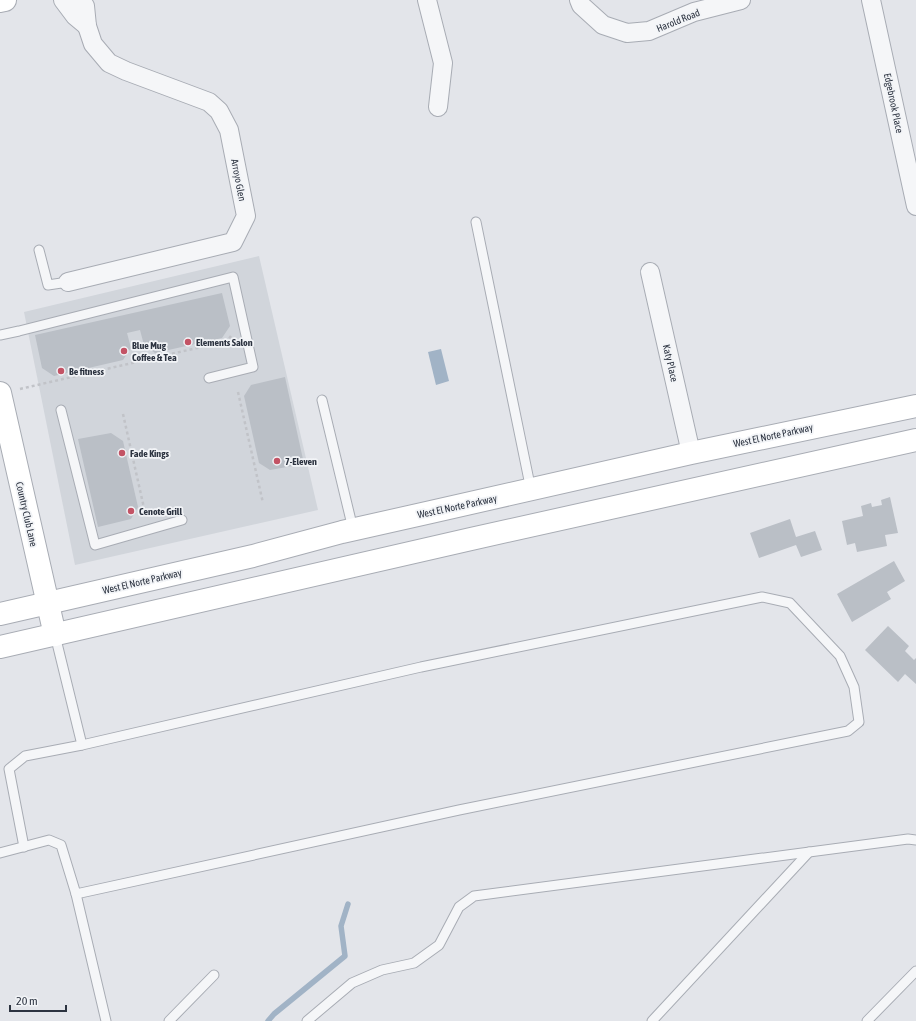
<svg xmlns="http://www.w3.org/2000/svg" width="916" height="1021" viewBox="0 0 916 1021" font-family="'Asap Condensed',sans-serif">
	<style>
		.built { fill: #d1d5db }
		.water { fill: #a1b3c6 }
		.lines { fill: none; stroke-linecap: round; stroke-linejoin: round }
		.stream { stroke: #a1b3c6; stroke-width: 5.5 }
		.building { fill: #babfc6 }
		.service-casing { stroke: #a8acb4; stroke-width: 11 }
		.minor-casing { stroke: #a8acb4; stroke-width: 20 }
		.secondary-casing { stroke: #a8acb4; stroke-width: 24 }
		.path { stroke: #c1c3c8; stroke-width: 2.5; stroke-dasharray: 3 3; stroke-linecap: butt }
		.service { stroke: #f5f6f8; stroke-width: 9 }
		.minor { stroke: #f5f6f8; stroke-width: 18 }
		.secondary { stroke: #fff; stroke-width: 22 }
		.poi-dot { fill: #c35365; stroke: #f2f4f7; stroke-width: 1.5 }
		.labels { text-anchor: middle; stroke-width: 3.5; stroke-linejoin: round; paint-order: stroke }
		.street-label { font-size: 10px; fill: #2c3340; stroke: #f2f4f7 }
		.poi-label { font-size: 10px; font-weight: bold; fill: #2c3340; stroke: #f2f4f7; text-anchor: start }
	</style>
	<rect width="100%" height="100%" fill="#e3e5ea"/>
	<!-- built -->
	<path class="built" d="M259,256l59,254 -243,55 -51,-253z"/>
	<!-- water -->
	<path class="water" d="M441,349l8,32 -13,4 -8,-33z"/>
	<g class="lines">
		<!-- stream -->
		<path class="stream" d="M268,1021l6,-7 71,-58 -4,-30 7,-22"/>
	</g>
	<!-- building -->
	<g class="building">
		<path d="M222,293l8,33 -8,12 -67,15 -11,-8 -4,-15 -13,3 4,15 -8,12 -69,16 -12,-8 -7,-33z"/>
		<path d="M285,377l19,87 -34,6 -11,-7 -15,-67 7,-11z"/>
		<path d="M111,433l12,8 15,66 -7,12 -33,8 -20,-88z"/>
		<path d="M890,497l8,36 -13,2 2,11 -30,6 -2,-9 -8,2 -5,-24 21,-5 -2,-10 10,-3 1,4 10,-2 -1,-5z"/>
		<path d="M790,519l6,18 19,-6 7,19 -21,7 -5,-12 -37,13 -9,-25z"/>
		<path d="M894,561l11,20 -18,11 4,7 -39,23 -15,-28z"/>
		<path d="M888,626l21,20 -4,5 9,9 2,-2v26l-11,-10 -7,8 -33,-32z"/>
	</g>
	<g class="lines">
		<!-- service casing -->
		<g class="service-casing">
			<g id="service">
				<path d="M476,222l55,268"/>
				<path d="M39,250l9,35 20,-3"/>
				<path d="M0,335l19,-4 214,-54 20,90 -44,11"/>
				<path d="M322,400l31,129"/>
				<path d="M61,410l34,135 87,-25"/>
				<path d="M55,635l27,110"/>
				<path d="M24,847l-15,-78 16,-13 57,-11 339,-78 341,-70 28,6 50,53 14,31 5,35 -11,9 -389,79 -383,84"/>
				<path d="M0,853l49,-13 12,5 15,49 30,127"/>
				<path d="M169,1021l45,-46"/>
				<path d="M307,1021l45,-38 30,-13 32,-7 25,-18 20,-38 15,-11 434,-57 8,1"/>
				<path d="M652,1021l157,-169"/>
				<path d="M867,1021l49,-50"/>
			</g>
		</g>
		<!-- minor casing -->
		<g class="minor-casing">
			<g id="minor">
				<path d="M63,0l12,16 12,10"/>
				<path d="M427,0l16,63 -5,44"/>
				<path d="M579,0l2,5 22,20 24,8 22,-2 45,-19 47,-12"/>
				<path d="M871,0l45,206"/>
				<path d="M650,272l41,181"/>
				<path d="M68,282l165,-40 13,-26 -17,-86 -10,-19 -10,-9 -83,-31 -17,-8 -16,-19 -6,-18 -2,-20 -4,-6"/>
			</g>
		</g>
		<!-- secondary casing -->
		<g class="secondary-casing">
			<g id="secondary">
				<path d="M0,1l5,-1"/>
				<path d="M0,393l55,242"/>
				<path d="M0,614l253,-58 89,-24 89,-20 260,-59 225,-47"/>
				<path d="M0,647l471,-108 445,-99"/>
			</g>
		</g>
		<!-- path -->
		<g class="path">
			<path d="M227,341v5"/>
			<path d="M20,389l207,-48 4,-5"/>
			<path d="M238,392l25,111"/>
			<path d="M123,414l23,103"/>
		</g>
		<!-- service -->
		<use href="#service" class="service"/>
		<!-- minor -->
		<use href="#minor" class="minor"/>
		<!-- secondary -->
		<use href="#secondary" class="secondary"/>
	</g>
	<!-- markers -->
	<g class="poi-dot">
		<circle cx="188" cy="342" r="4"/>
		<circle cx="124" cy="351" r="4"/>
		<circle cx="61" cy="371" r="4"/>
		<circle cx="122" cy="453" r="4"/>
		<circle cx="277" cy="461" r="4"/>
		<circle cx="131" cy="511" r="4"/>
	</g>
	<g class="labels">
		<!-- street labels -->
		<g class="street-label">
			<text transform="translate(678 20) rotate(-22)" y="4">Harold Road</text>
			<text transform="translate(894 103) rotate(78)" y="4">Edgebrook Place</text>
			<text transform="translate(239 180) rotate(79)" y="4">Arroyo Glen</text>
			<text transform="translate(671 363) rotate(77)" y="4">Katy Place</text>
			<text transform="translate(773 435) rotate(-12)" y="4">West El Norte Parkway</text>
			<text transform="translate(457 506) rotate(-12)" y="4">West El Norte Parkway</text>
			<text transform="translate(27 514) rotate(77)" y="4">Country Club Lane</text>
			<text transform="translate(142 581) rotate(-13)" y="4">West El Norte Parkway</text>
		</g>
		<!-- poi labels -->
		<g class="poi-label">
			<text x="196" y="346">Elements Salon</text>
			<text x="132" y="349">Blue Mug<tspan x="132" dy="12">Coffee &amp; Tea</tspan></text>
			<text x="69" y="375">Be fitness</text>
			<text x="130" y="457">Fade Kings</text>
			<text x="285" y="465">7-Eleven</text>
			<text x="139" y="515">Cenote Grill</text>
		</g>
	</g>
	<!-- scale -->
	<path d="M10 1005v6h56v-6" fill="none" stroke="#2c3340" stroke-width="2"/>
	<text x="16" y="1005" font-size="12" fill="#2c3340" stroke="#f2f4f7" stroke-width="3" paint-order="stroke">20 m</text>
</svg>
